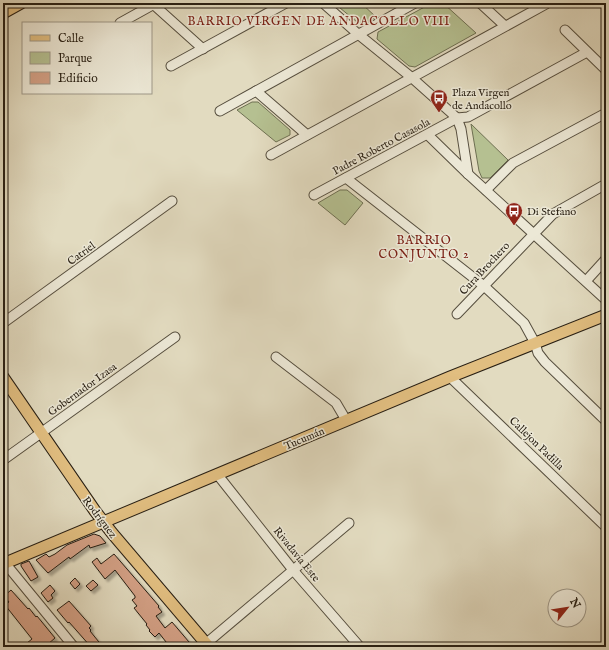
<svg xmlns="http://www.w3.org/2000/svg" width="609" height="650" viewBox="0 0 609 650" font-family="'IM FELL English',serif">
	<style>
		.green { fill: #b5c091; stroke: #6e7052 }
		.building { fill: #d3a085; stroke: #281f13; filter: url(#shadow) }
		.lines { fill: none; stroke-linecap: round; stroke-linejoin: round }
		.minor-casing { stroke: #564e3e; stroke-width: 11 }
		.major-casing { stroke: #281f13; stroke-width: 13 }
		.minor { stroke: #ece8d6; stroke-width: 9 }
		.major { stroke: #e1be80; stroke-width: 11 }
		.labels { text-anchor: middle; stroke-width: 3; stroke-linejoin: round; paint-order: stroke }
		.poi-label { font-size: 11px; fill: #281f13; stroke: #ece8d6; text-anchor: start }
		.street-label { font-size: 11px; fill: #281f13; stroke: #ece8d6 }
		.neighbourhood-label { font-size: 12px; letter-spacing: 1px; fill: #7a1f14; stroke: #ece8d6 }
	</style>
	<defs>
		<filter id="shadow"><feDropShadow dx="3" dy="3" stdDeviation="1" flood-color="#0004"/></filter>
	</defs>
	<rect width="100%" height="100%" fill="#e2dbc0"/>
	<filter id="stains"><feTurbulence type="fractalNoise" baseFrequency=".005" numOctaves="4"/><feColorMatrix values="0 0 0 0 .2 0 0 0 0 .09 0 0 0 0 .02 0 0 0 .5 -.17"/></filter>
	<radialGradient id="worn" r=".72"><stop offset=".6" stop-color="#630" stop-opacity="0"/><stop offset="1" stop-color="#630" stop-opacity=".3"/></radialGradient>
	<!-- green -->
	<g class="green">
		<path d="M334,3h27l15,14 -13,7 -6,-2z"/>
		<path d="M432,3h11l33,30 -61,34 -6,-1 -32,-27 1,-7z"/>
		<path d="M252,102h6l32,28v5l-14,7 -39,-32z"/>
		<path d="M471,124l37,36 -18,18h-8l-3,-7z"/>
		<path d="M340,190h7l16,13 -18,22 -27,-22z"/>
	</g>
	<!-- building -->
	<g class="building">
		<path d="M94,534l6,2 6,7 -16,5 -1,-3 -19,14 -1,-2 -21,16 -12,-13 10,-6 3,3 6,-3 12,-9z"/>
		<path d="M114,554l45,52 -1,1 4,5 -6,4 9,12 7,-6 17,20 -6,5h-13l-11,-14 -4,4 -6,-6 1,-1 -4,-5 1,-1 -13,-16 3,-2 -5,-6 3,-2v-2l-20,-26 -10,9 -13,-17 5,-4 4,6z"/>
		<path d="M29,561l9,16 -7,4 -10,-15v-2z"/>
		<path d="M75,578l5,6 -5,5 -5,-6z"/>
		<path d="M93,580l5,5 -7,6 -5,-5z"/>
		<path d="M50,585l5,6 -4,4 2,3 -5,4 -7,-9z"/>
		<path d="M11,590l17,19 1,-1 7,9 1,-1 18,22 -7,6 3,3h-29l10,-8 -27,-34 4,-3 -5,-6z"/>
		<path d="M69,601l22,25 -2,2 2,2 -1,1 13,16h-12l-22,-25 -1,1 -11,-13z"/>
	</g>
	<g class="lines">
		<!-- minor casing -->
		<g class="minor-casing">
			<g id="minor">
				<path d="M323,3l35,31 53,43 46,41 4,11 7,45"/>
				<path d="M480,3l25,23"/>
				<path d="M154,5l49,44"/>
				<path d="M120,23l36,-20"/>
				<path d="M565,30l41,40"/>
				<path d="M171,66l115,-63"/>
				<path d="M256,91l51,44"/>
				<path d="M220,111l195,-108"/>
				<path d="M428,135l40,39 138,126"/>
				<path d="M271,155l275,-151"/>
				<path d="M346,178l138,108 40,37 11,20 3,10 7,9 61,59"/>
				<path d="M486,190l27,-27 93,-50"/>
				<path d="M314,195l143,-77 11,-1 119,-65"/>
				<path d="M586,281l20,-22"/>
				<path d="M457,314l96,-100 53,-30"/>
				<path d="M3,323l169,-122"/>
				<path d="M276,357l60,46 10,17"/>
				<path d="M450,377l156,150"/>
				<path d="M3,460l172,-123"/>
				<path d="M217,474l76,96 67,77"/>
				<path d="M5,563l69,84"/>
				<path d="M202,647l147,-124"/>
			</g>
		</g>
		<!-- major casing -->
		<g class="major-casing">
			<g id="major">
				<path d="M3,13l18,-10"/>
				<path d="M3,377l92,134 17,22 97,114"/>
				<path d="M3,564l447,-187 156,-62"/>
			</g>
		</g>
		<!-- minor -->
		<use href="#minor" class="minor"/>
		<!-- major -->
		<use href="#major" class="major"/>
	</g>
	<!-- icons -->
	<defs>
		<g id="bus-pin" transform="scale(0.9)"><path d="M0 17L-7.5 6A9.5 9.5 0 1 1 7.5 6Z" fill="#8f2418" stroke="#ece8d6"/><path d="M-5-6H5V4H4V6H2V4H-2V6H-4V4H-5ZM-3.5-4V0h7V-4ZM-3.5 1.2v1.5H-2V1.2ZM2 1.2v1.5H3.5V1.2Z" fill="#fff"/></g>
	</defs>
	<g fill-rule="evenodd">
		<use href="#bus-pin" x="439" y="98"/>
		<use href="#bus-pin" x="514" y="211"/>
	</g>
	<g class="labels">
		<!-- poi labels -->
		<g class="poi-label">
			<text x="452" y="96">Plaza Virgen<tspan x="452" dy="13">de Andacollo</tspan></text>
			<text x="527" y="215">Di Stefano</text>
		</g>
		<!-- street labels -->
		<g class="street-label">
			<text transform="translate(381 146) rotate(-28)" y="4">Padre Roberto Casasola</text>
			<text transform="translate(81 253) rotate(-36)" y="4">Catriel</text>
			<text transform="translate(484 268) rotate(-47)" y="4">Cura Brochero</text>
			<text transform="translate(82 389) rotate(-36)" y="4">Gobernador Izasa</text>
			<text transform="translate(304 438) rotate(-23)" y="4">Tucumán</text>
			<text transform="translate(537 443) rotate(44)" y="4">Callejon Padilla</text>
			<text transform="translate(100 517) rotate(53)" y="4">Rodríguez</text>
			<text transform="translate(297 554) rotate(51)" y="4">Rivadavia Este</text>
		</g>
		<!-- neighbourhood labels -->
		<g class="neighbourhood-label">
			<text x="319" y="25">BARRIO VIRGEN DE ANDACOLLO VIII</text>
			<text x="424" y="244">BARRIO<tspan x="424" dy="14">CONJUNTO 2</tspan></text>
		</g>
	</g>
	<!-- margin -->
	<rect width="609" height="650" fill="none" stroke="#e2dbc0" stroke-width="16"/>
	<rect x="4" y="4" width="601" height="642" fill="none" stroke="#281f13" stroke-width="2"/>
	<rect x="8" y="8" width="593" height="634" fill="none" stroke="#281f13"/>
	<!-- legend -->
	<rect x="22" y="22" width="130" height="72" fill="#ece8d6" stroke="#9e9888"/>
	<rect x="30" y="35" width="20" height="6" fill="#e1be80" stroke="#9e9888"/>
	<text x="58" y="42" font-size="12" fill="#281f13">Calle</text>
	<rect x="30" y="52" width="20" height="12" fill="#b5c091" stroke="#9e9888"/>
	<text x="58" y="62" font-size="12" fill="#281f13">Parque</text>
	<rect x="30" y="72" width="20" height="12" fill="#d3a085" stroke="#9e9888"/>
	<text x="58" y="82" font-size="12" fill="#281f13">Edificio</text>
	<!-- north arrow -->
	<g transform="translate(567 608) rotate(60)"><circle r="19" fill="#ece8d6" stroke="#9e9888"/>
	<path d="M0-3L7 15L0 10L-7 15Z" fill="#8f2418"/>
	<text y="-6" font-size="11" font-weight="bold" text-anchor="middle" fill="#281f13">N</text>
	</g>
	<rect width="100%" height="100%" filter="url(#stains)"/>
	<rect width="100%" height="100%" fill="url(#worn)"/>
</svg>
